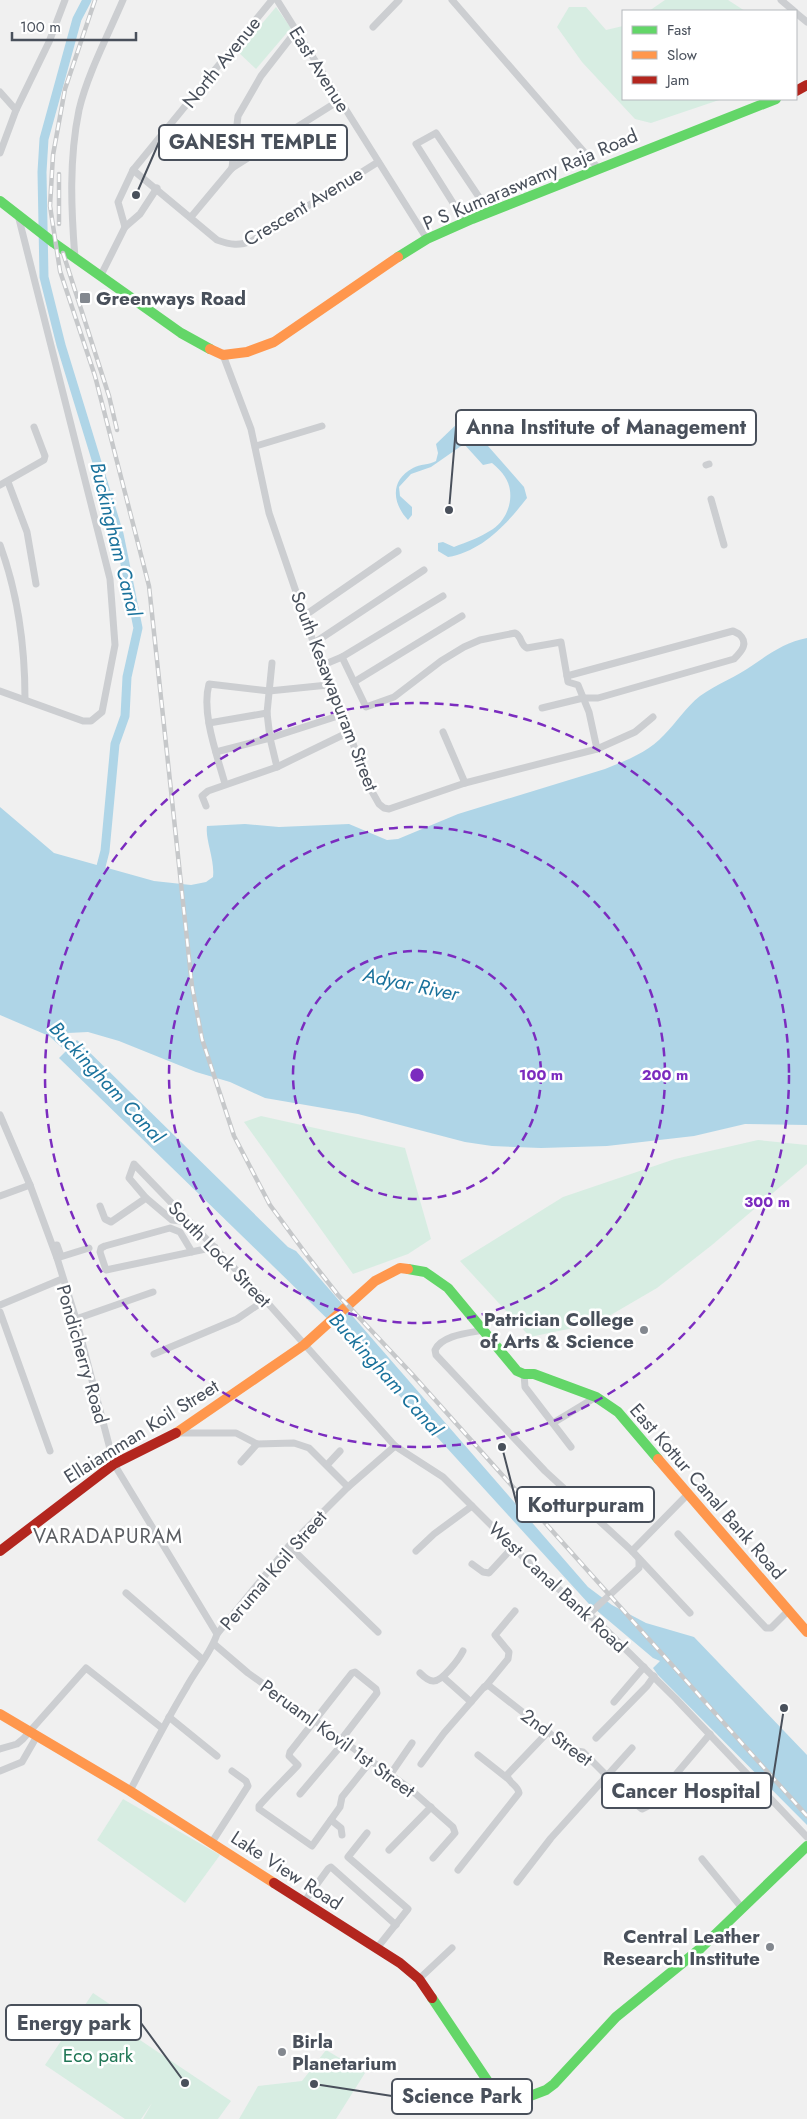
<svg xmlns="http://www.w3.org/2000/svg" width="807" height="2119" viewBox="0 0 807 2119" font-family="Jost,sans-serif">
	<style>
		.green { fill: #d7ede2 }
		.water { fill: #afd5e7 }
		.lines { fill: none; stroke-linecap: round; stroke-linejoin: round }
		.canal { stroke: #afd5e7; stroke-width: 9 }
		.street { stroke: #ccced1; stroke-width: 7 }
		.fast { stroke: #63d668; stroke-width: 10 }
		.slow { stroke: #ff974d; stroke-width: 10 }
		.jam { stroke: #b3261e; stroke-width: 10 }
		.rail-casing { stroke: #c6c8ca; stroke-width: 4.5 }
		.rail { stroke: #fff; stroke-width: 2.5; stroke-dasharray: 8; stroke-linecap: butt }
		.ring { fill: none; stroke: #7b2cbf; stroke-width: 2.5; stroke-dasharray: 9 6 }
		.poi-dot { fill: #83888f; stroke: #fff; stroke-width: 2 }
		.labels { text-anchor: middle; stroke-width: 5; stroke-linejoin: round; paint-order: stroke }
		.street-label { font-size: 19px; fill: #49505b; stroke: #fff }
		.poi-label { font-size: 19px; font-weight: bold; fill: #49505b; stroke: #fff; text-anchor: start }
		.park-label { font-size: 19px; fill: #207655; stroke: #fff }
		.water-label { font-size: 20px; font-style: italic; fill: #1a729c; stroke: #fff }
		.neighbourhood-label { font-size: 20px; letter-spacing: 1px; fill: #5c5f63; stroke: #fff }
		.centre { fill: #7b2cbf; stroke: #fff; stroke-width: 2.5 }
		.ring-label { font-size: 15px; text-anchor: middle; font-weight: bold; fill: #7b2cbf; stroke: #fff; stroke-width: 5; stroke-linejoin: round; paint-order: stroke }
		.leader { fill: none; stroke: #49505b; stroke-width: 2 }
		.callout-dot { fill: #49505b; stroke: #fff; stroke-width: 2 }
		.callout { fill: #fff; stroke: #49505b; stroke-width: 2 }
		.callout-label { font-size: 20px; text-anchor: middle; font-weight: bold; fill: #49505b }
	</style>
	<rect width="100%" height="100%" fill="#f0f0f0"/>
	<!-- green -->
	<g class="green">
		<path d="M665,0h63l17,11h-96z"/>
		<path d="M276,7l15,21 -35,41 -18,-17z"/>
		<path d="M569,7h17l20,23 17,-4v73h99l-71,24 -16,-4 -53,-57 -25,-35z"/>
		<path d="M261,1116l144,32 26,91 -23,15 -55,20 -109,-152z"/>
		<path d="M758,1140l49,5v19l-95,81 -55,43 -60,35 -67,14 -70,-76 103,-64 112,-38z"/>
		<path d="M123,1799l97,56 -35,48 -88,-63z"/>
		<path d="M93,1993l42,28 -7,11 103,69 -13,18h-75l9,-16 -11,16h-16l-80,-54z"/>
		<path d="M326,2050l39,23 -29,46h-97l19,-33 44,-5z"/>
	</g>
	<!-- water -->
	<g class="water">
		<path d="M462,419l4,2 58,66 3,11c-21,27 -45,53 -79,59l-10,-6v-8l5,-1 11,5c13,-5 27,-10 39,-18 16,-11 23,-35 12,-52 -3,-5 -8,-10 -13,-14l-9,2 -19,-21 -33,23 -20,7 -12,13 1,9 12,11v8l-4,5c-16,-17 -18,-40 5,-52 7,-4 16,-3 23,-7l2,-8 -2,-9z"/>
		<path d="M807,638v487l-62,-1 -51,12 -87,10 -66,2 -49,-2 -27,-4 -107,-28 -93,-16 -35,-16 -34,-10 -77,-31 -31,-9 -20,1 -5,4 8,9 6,-6 211,207 8,4 292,336 24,18 34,18 48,14 113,118v70l-149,-150 -5,-7 7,-7 -7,-3 -64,-54 -244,-268 -286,-278 7,-7 -17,-15 -49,-21v-208l54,46 100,28 37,4 15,-3 7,-5c2,-18 -8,-37 -6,-51l38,-2 34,3 70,-3 38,16 11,-1 60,-25 147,-45c20,-8 44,-17 59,-34 13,-13 22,-28 36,-39 17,-12 36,-19 53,-31 17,-12 33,-23 54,-27z"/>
	</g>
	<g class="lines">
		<!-- canal -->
		<path class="canal" d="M87,0l-10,19 -33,120 -2,33 2,105 17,68 58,189 19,94 -11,49 -2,39 -10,28 -10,107 -7,27"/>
		<!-- street -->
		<g class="street">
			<path d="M277,0l150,239"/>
			<path d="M452,0l146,168"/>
			<path d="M781,0l13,11"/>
			<path d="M796,13l11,9"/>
			<path d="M373,27l26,-27"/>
			<path d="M0,92l16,18"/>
			<path d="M0,153l16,-43 33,-68 16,-42"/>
			<path d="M232,168l6,-52 23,-40 35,-45"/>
			<path d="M133,170l84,70c14,5 22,6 35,1l126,-79"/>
			<path d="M191,217l41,-49 108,-68"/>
			<path d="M465,222l-49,-78 20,-11 53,79"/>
			<path d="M125,227l15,-13 17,-26"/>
			<path d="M75,258c-4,-50 -6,-99 4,-148 8,-35 30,-77 44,-110"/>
			<path d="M101,275l24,-48 -7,-25 15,-32 139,-170"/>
			<path d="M223,355l28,74 18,84 59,172 21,47 17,49 13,23 5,4 5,1 76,-26 132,-34 38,-17 18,-15"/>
			<path d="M256,446l66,-20"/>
			<path d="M706,465l3,-1"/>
			<path d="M8,482l19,50 9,52"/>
			<path d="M0,485l44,-25 1,-4 -11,-29"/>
			<path d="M711,499l13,46"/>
			<path d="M0,545c18,49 25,102 25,154"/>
			<path d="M304,616l94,-65"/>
			<path d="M314,643l110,-73"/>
			<path d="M342,657l24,50 28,-10 47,-36 23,-14 16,-7 35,-7c7,3 5,12 12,15l34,-6 7,40 10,3 11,27 8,37"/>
			<path d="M272,663l-5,50 3,25 7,29"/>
			<path d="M323,665l19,-8 101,-61"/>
			<path d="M354,682l108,-66"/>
			<path d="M0,691l83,30h8l11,-9 13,-67 -5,-66 -92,-364"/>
			<path d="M542,708l41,-10h15l136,-39c8,-8 15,-16 5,-25l-6,-3 -166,45"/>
			<path d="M209,723l58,-10"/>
			<path d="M443,732l22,51"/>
			<path d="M216,752l54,-14 71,-23"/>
			<path d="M225,784c-8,-29 -24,-71 -16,-100l60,7 59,-6"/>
			<path d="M206,806l-4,-10 6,-5 69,-24 72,-35"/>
			<path d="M0,1115l30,70 27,73 19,61 38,145 103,170"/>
			<path d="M0,1196l30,-11"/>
			<path d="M146,1198l-17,-20 5,-14 131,136 130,146 48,31 91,91 66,56 76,75 131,138"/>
			<path d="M100,1206l5,13 6,3 35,-24 26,22 17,2"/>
			<path d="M53,1246l4,-1 4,11"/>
			<path d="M192,1252l-12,-20 -10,-4 -65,18 -4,2 -1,4 6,18 109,-23"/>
			<path d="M57,1258l32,-10"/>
			<path d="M0,1305l62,-26"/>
			<path d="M0,1312l50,139"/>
			<path d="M76,1319l77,-27"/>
			<path d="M484,1330c-15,3 -42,5 -49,20l1,5 109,116 87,80 58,62"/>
			<path d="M154,1354l83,-35 28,-19"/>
			<path d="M524,1374l1,13 46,60"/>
			<path d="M553,1423l43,-26"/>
			<path d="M176,1433h60l21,11 37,-1 15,5 39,39"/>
			<path d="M241,1462l16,-18"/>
			<path d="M327,1465l13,-14"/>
			<path d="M678,1534l88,94h5l17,-17"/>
			<path d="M289,1546l89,86"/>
			<path d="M416,1551l18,-17 38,-28"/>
			<path d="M632,1551l56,-57"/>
			<path d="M472,1564l11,8 6,1 24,-26"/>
			<path d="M126,1593l76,66"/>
			<path d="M589,1614l50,-46v-9"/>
			<path d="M214,1644l34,29 161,115 44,39 2,6 -22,25"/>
			<path d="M420,1673c3,3 8,8 13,8 9,1 26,-22 30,-30"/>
			<path d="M443,1677l28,25"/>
			<path d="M485,1687l23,-28 1,-7 -14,-17 20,-24"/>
			<path d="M614,1702l30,-35"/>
			<path d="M169,1717l48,39"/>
			<path d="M596,1738l51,-52 7,-10"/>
			<path d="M341,1740l36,-47 -1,-4 -21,-17 -3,1 -62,79 -1,4 9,9c-13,14 -26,26 -39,41v3l53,37 28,-39 2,-10 28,-35"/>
			<path d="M0,1749l17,-5 6,-5 63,-71 76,60"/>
			<path d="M478,1755l29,23"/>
			<path d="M421,1764l23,-31 40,-46 4,-2 83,65 12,2 24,24 6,10 29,23 8,-4 60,-71"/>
			<path d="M0,1771l22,-9 15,-26"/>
			<path d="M390,1775l22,-32"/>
			<path d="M130,1791c18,-35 36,-70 56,-103 9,-17 26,-37 31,-54l72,-88 59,-59 47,-41"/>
			<path d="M300,1794l44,-52"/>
			<path d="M331,1820l10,8 1,7"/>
			<path d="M367,1833l-19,24 60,52 -31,39"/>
			<path d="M212,1842l36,-56 -2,-5 -14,-10"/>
			<path d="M389,1850l42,-43"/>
			<path d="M702,1859l40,49"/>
			<path d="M458,1870l61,-77c-1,-8 -11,-10 -12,-18l40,-42"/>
			<path d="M517,1882l34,-44 81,-90"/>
			<path d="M304,1902l24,-33 3,-2 65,58"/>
			<path d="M419,1979l33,-31"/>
		</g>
		<!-- fast -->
		<g class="fast">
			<path d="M0,201l54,42 127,90 29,16"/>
			<path d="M398,257l29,-18 45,-20 304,-120"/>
			<path d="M408,1269l17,3 23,16 69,83 7,3h10l62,23 22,15 40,47"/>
			<path d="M432,1998l69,103 8,3 37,-14 8,-6 62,-67 85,-69 106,-102"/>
		</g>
		<!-- slow -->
		<g class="slow">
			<path d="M210,349l13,6 24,-3 27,-10 124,-85"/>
			<path d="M176,1433l128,-88 71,-64 25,-13 8,1"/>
			<path d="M658,1459l149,173"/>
			<path d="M0,1714l130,77 144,92"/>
		</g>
		<!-- jam -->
		<g class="jam">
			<path d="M796,91l11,-6"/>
			<path d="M0,1551l114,-87 62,-31"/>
			<path d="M274,1883l126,80 19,16 13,19"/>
		</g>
		<!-- rail casing -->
		<g class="rail-casing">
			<g id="rail">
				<path d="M95,0l-30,89 -12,66 -3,51 10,65 35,105 54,210 43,400 10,53 32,97 36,69 39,53 29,37 74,79 395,442"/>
				<path d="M59,174v50"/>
				<path d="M63,253l46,143 8,34"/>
			</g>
		</g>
		<!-- rail -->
		<use href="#rail" class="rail"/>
	</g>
	<!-- distance rings -->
	<g class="ring">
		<circle cx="417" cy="1075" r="124"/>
		<circle cx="417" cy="1075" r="248"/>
		<circle cx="417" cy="1075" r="372"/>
	</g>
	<!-- markers -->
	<g class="poi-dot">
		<rect x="79" y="292" width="12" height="12" rx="2.5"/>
		<circle cx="644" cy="1330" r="5"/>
		<circle cx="770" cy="1947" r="5"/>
		<circle cx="282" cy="2052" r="5"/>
	</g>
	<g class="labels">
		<!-- street labels -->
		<g class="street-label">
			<text transform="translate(221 62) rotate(-51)" y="7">North Avenue</text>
			<text transform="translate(320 69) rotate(58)" y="7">East Avenue</text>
			<text transform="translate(530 179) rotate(-23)" y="7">P S Kumaraswamy Raja Road</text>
			<text transform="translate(303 206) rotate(-31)" y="7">Crescent Avenue</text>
			<text transform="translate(335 691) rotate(69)" y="7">South Kesawapuram Street</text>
			<text transform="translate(220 1254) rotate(46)" y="7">South Lock Street</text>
			<text transform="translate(83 1354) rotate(74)" y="7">Pondicherry Road</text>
			<text transform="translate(141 1431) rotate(-32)" y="7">Ellaiamman Koil Street</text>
			<text transform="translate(708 1491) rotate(49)" y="7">East Kottur Canal Bank Road</text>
			<text transform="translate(273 1570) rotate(-49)" y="7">Perumal Koil Street</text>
			<text transform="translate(558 1587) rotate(43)" y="7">West Canal Bank Road</text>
			<text transform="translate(557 1737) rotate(36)" y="7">2nd Street</text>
			<text transform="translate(338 1738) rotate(36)" y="7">Peruaml Kovil 1st Street</text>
			<text transform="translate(287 1870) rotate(33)" y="7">Lake View Road</text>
		</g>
		<!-- poi labels -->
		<g class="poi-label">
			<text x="96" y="305">Greenways Road</text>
			<text x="634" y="1326" text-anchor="end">Patrician College<tspan x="634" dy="22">of Arts &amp; Science</tspan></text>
			<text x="760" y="1943" text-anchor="end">Central Leather<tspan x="760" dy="22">Research Institute</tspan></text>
			<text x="292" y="2048">Birla<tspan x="292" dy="22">Planetarium</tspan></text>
		</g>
		<!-- park labels -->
		<g class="park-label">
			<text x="98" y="2062">Eco park</text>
		</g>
		<!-- water labels -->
		<g class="water-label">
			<text transform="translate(116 539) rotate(76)" y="7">Buckingham Canal</text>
			<text transform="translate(411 984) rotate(12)" y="7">Adyar River</text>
			<text transform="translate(107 1082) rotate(47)" y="7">Buckingham Canal</text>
			<text transform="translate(386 1374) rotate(48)" y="7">Buckingham Canal</text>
		</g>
		<!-- neighbourhood labels -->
		<g class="neighbourhood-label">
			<text x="108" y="1543">VARADAPURAM</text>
		</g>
	</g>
	<circle cx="417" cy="1075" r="8" class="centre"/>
	<g class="ring-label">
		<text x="541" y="1080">100 m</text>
		<text x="665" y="1080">200 m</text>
		<text x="767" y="1207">300 m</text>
	</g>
	<!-- callouts -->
	<path class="leader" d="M136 195L159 142M449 510L456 427M502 1447L517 1505M784 1708L771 1791M185 2083L141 2023M314 2084L392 2096"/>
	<g class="callout-dot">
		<circle cx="136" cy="195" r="5"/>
		<circle cx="449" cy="510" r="5"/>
		<circle cx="502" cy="1447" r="5"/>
		<circle cx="784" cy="1708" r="5"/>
		<circle cx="185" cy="2083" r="5"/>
		<circle cx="314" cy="2084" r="5"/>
	</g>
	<g class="callout">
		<rect x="159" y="125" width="188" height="35" rx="5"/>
		<rect x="456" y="410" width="300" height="35" rx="5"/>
		<rect x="517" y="1487" width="137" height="35" rx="5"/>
		<rect x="602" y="1773" width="169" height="35" rx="5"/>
		<rect x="6" y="2005" width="135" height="35" rx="5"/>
		<rect x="392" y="2079" width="140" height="35" rx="5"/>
	</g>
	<g class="callout-label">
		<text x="253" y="149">GANESH TEMPLE</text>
		<text x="606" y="434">Anna Institute of Management</text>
		<text x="586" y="1512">Kotturpuram</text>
		<text x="686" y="1798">Cancer Hospital</text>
		<text x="74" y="2030">Energy park</text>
		<text x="462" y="2103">Science Park</text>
	</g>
	<!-- legend -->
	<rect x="622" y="10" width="175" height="90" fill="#ffffff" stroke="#b6b9bd"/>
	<rect x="632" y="26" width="25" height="8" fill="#63d668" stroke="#b6b9bd"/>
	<text x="667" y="35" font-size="15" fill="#49505b">Fast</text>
	<rect x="632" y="51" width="25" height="8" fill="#ff974d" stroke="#b6b9bd"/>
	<text x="667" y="60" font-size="15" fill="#49505b">Slow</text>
	<rect x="632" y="76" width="25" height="8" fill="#b3261e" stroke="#b6b9bd"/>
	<text x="667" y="85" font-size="15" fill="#49505b">Jam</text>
	<!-- scale -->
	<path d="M12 32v8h124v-8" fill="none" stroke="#49505b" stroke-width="2.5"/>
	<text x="20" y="32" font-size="15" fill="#49505b" stroke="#ffffff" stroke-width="4" paint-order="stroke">100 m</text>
</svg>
